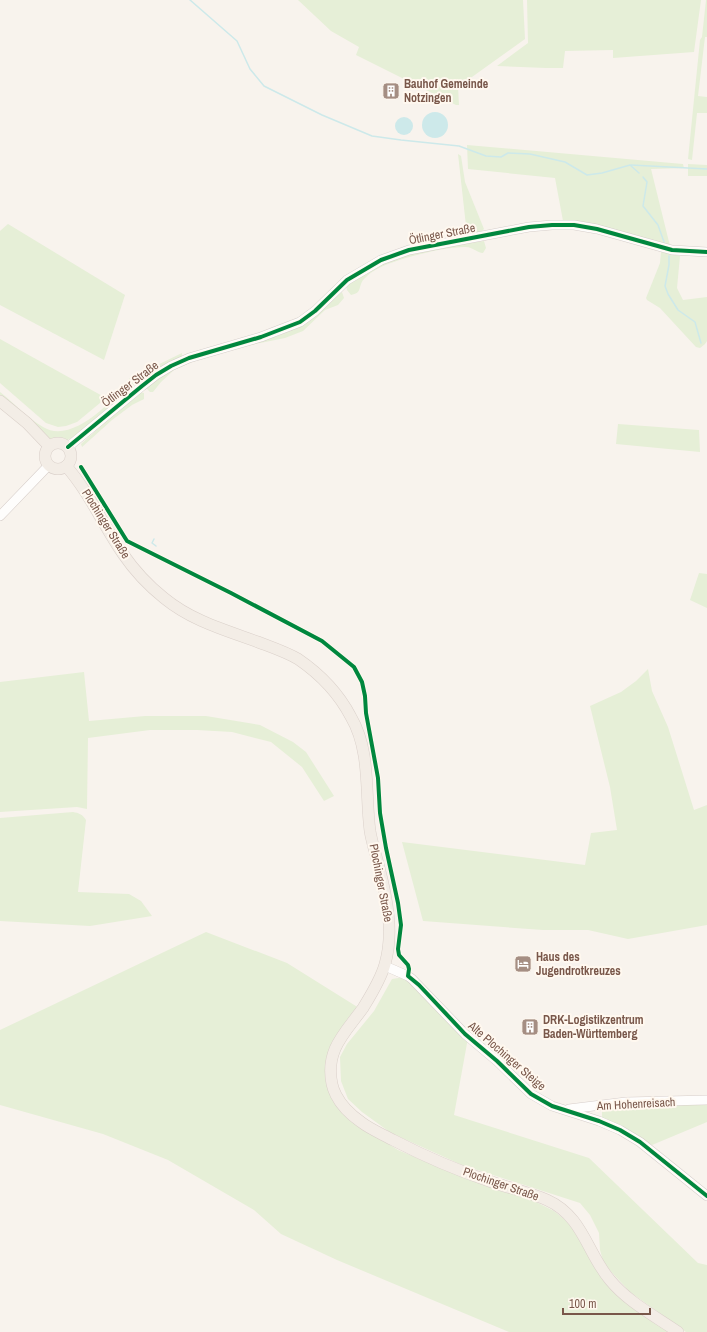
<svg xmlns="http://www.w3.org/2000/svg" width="707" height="1332" viewBox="0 0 707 1332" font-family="'Archivo Narrow',sans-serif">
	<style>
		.green { fill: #e6efd7 }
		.water { fill: #cde9ea }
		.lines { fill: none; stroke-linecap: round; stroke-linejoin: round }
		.stream { stroke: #cde9ea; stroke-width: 1.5 }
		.minor-casing { stroke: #d7ceca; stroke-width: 10 }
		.major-casing { stroke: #dad0ca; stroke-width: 12 }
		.minor { stroke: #fefdfc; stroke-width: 9 }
		.major { stroke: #f3ede6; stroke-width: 11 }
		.cycleway-casing { stroke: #fff8ef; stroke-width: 6 }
		.cycleway { stroke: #00873e; stroke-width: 4 }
		.labels { text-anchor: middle; stroke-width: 4; stroke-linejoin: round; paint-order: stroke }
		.poi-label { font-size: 12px; font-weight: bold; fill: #79574a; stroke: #fff8ef; text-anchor: start }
		.street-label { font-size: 12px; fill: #79574a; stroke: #fff8ef }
	</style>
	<rect width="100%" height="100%" fill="#f8f3ed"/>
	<!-- green -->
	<g class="green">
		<path d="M298,0h225l2,39 -67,48 1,18h-3l-100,-50 3,-8 -28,-16z"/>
		<path d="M527,0h174l-7,52 -81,6v-8l-48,1 -2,17h-17l-49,-2 31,-23z"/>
		<path d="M706,0h1v37h-2l-7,59 9,1v16h-10l-5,47 -4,-1 12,-119 2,-3z"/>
		<path d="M467,145l216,19 1,4 -33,1 19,77 -107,-25 -8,-43 -87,-9z"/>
		<path d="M458,154l3,2 4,26 19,47 -4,4 -13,2z"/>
		<path d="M688,164l19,1v11h-19z"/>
		<path d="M8,224l117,71 -21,65 -104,-55v-74z"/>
		<path d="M484,241l2,7 -3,5c-6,0 -10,-6 -17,-6 -20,-1 -77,13 -94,25 -3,2 -7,6 -9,8 -5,8 -1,13 -12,15l-4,-5 -1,-4c9,-7 19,-15 29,-20 33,-16 72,-19 109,-25z"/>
		<path d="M661,252l19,4 -3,32 6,12 24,-3v44l-2,3 -5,4 -4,-1 -36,-39 -13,-8 -1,-2 14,-35z"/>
		<path d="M342,292l2,6 -6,7 -13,5 -22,21 -18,7 -39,8 -54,16 -18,8 -13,12 -8,10h-3l-3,-3v-4l36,-22 95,-27 24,-11z"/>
		<path d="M0,339l106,59 -29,24 -11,4 -8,1 -12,-4 -46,-40z"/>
		<path d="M182,353v5l-38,21 -7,-4z"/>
		<path d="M130,378l4,1 2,4 -11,12 -42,36 -17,10h-9l-8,-2 -49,-41v-6c14,11 27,26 43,35 29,18 72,-27 87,-49z"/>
		<path d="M139,392l5,1v6l-12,6 -20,15 -30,27 -1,-3z"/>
		<path d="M618,424l81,6 1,22 -84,-8z"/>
		<path d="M699,573l8,1v34l-17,-8z"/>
		<path d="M648,669l4,22 16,36 26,83 13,-5v120l-79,14 -40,-9h-45l-120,-9 -21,-79 183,23 6,-32 26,-3 -7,-43 -20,-81 31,-14 15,-11z"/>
		<path d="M84,672l5,49 56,-5h61l54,9 33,17 13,10 28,44 -10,5 -22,-34 -31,-25 -39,-10 -35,-2h-47l-62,8 -1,71 -10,-2 -77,5v-130z"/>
		<path d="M73,812c6,1 9,2 13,8l-8,72 51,2 12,7 11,15 -62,10 -90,-5v-103z"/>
		<path d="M206,932l81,31 72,45 -32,68 37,53 34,21 45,19 54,20 35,11 22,11 16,13 37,60 64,48h-162l-172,-72 -56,-26 -27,-24 -86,-50 -65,-26 -103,-29v-75z"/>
		<path d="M405,977l63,61 -14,77 135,43 109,105 9,2v67h-21l-56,-40 -26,-28 -4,-14 -1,-17 -9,-18 -10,-12 -118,-38 -71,-32 -29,-21 -14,-13 -7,-18 -1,-24 7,-13 27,-33 18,-32z"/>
		<path d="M707,1104v18l-55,23 -29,-17 -21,-9v-10z"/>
	</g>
	<!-- water -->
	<g class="water">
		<circle cx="435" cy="125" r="13"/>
		<circle cx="404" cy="126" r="9"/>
	</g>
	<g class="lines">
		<!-- stream -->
		<g class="stream">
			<path d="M190,0l47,41 13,28 14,17 58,29 50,21 29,4 58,6 27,10 15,1 7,-4 22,1 35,8 22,13 15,-2 28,-8 9,8"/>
			<path d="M631,165l76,4"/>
			<path d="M643,177l4,5 -4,24 15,19 6,17"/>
			<path d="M669,256v9l-4,21 3,8 10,16 17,12 6,21"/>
			<path d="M154,539l-2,4 4,3"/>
		</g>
		<!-- minor casing -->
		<g class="minor-casing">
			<g id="minor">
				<path d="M68,447l74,-61 14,-11 15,-9 18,-8 72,-21 39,-15 15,-11 32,-31 34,-20 28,-10 120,-23 23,-2h22l23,4 75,21 35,2"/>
				<path d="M0,516l49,-51"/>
				<path d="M385,966l23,10 4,3 53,55 32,27 34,33 21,12 47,15 21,9 20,12 67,54"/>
				<path d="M569,1109l57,-7 81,-2"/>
			</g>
		</g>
		<!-- major casing -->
		<g class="major-casing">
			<g id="major">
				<path d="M0,401l27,22 22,23"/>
				<circle cx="58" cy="456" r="13"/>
				<path d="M66,466c23,26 37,59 57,88 11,16 26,32 41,44 28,23 61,32 94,44 13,5 28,10 40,17 22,15 41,35 53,58 20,34 14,77 19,114 2,12 6,24 9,36 8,31 15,66 6,97 -4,15 -14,31 -22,44 -18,25 -38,42 -31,76 1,5 2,7 4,11 6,12 15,20 25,27 9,7 21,12 32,18 31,16 63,30 96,41 19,7 40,11 58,19 36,16 40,53 63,80 18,22 45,36 68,52"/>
			</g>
		</g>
		<!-- minor -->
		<use href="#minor" class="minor"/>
		<!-- major -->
		<use href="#major" class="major"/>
		<!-- cycleway casing -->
		<g class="cycleway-casing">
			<g id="cycleway">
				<path d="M68,447l74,-61 14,-11 15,-9 18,-8 72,-21 39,-15 15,-11 32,-31 34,-20 28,-10 120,-23 23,-2h22l23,4 75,21 35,2"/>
				<path d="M81,467l46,74 104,52 91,48 32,26 8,15 3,14 1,17 12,65 2,35 6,35 12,55 3,22 -3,24 1,6 9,10 1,4 -1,7 11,9 46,49 32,27 34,33 21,12 47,15 21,9 20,12 67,54"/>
			</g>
		</g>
		<!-- cycleway -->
		<use href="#cycleway" class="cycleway"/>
	</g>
	<!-- icons -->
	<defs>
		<g id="building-square" transform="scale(0.9)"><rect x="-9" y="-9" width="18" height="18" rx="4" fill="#a58e83" stroke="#fff8ef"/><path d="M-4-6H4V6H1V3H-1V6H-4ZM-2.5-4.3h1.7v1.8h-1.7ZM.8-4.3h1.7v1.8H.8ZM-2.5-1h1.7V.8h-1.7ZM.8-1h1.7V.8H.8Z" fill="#fff"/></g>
		<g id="hotel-square" transform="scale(0.9)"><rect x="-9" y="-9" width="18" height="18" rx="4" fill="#a58e83" stroke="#fff8ef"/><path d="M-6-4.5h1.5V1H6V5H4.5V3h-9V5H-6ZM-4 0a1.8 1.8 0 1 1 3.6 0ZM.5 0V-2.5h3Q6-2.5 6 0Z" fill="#fff"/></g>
	</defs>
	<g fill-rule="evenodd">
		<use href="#building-square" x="391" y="91"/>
		<use href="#hotel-square" x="523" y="964"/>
		<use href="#building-square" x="530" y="1027"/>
	</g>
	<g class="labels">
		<!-- poi labels -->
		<g class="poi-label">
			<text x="404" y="88">Bauhof Gemeinde<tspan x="404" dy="14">Notzingen</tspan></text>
			<text x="536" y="961">Haus des<tspan x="536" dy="14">Jugendrotkreuzes</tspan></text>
			<text x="543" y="1024">DRK-Logistikzentrum<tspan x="543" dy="14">Baden-Württemberg</tspan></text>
		</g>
		<!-- street labels -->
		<g class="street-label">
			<text transform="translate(442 234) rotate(-11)" y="4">Ötlinger Straße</text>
			<text transform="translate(130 384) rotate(-37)" y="4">Ötlinger Straße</text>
			<text transform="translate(106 524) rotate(58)" y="4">Plochinger Straße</text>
			<text transform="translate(381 883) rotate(79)" y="4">Plochinger Straße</text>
			<text transform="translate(507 1056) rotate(41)" y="4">Alte Plochinger Steige</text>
			<text transform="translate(636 1104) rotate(-3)" y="4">Am Hohenreisach</text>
			<text transform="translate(501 1184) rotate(19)" y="4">Plochinger Straße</text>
		</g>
	</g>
	<!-- scale -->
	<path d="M563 1308v6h87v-6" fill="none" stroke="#79574a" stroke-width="2"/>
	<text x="569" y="1308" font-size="12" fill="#79574a" stroke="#fff8ef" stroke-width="3" paint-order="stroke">100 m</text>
</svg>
